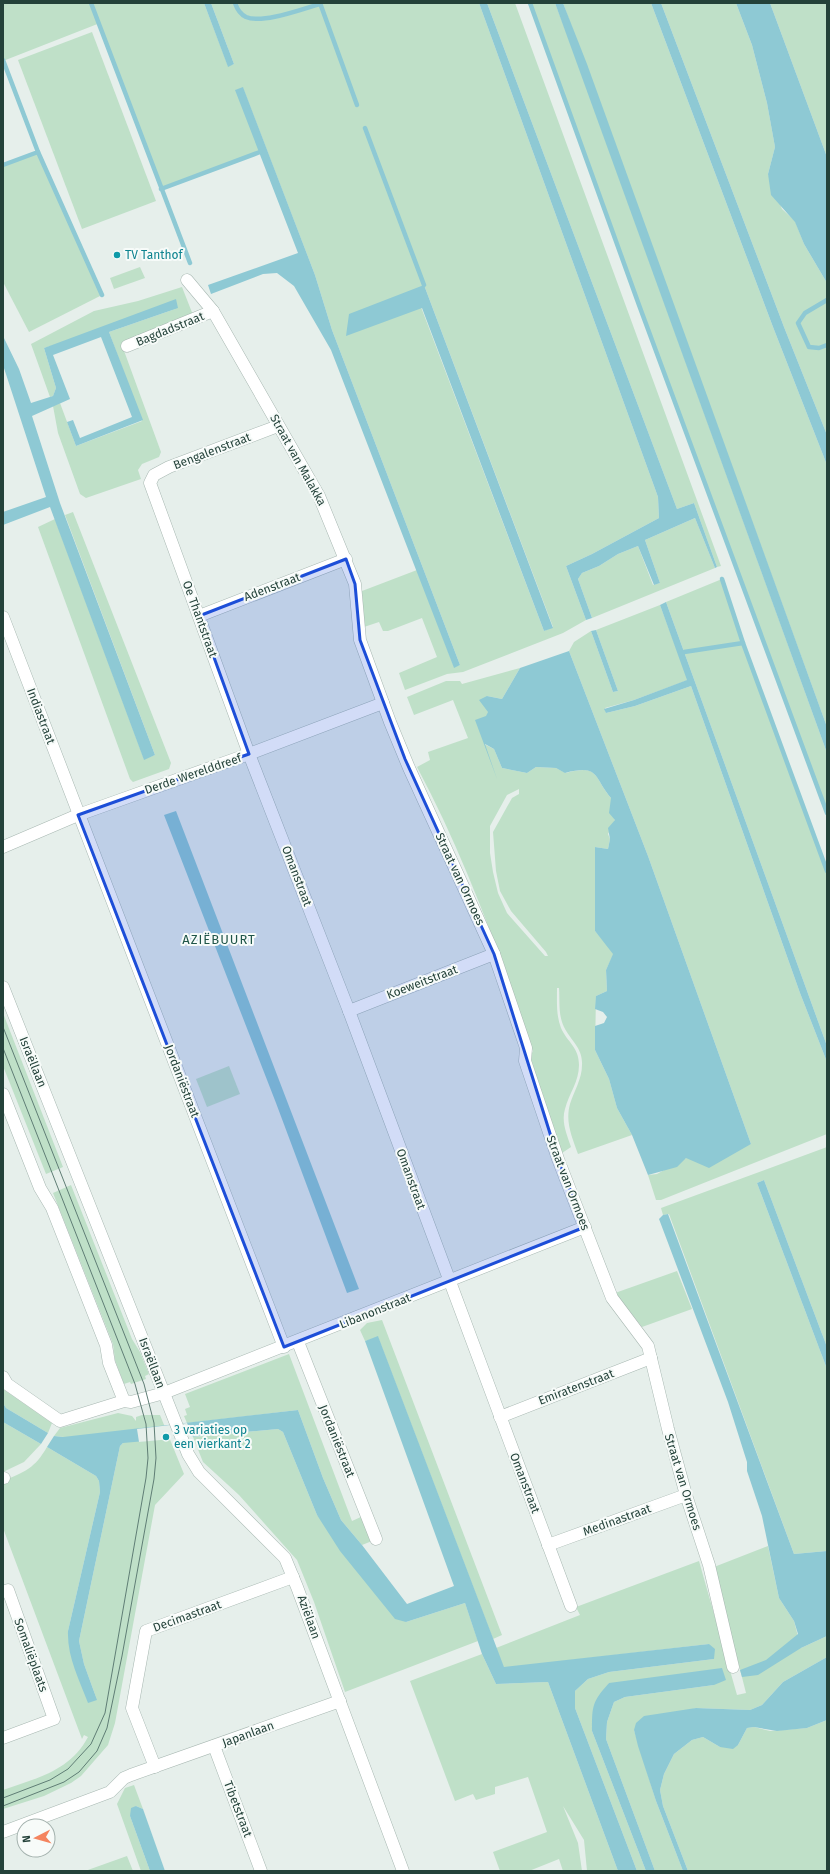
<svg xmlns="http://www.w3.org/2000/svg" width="830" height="1874" viewBox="0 0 830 1874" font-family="'Fira Sans',sans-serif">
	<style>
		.green { fill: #bfe0c8; fill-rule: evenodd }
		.water { fill: #8ec9d4 }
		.pier { fill: #e6efeb }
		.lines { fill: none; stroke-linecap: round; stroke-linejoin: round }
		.stream { stroke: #8ec9d4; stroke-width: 4.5 }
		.minor-casing { stroke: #a8b8b2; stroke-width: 13 }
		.tertiary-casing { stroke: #a8b8b2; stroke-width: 13 }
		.minor { stroke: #fff; stroke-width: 12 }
		.tertiary { stroke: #fff; stroke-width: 12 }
		.tram { stroke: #5f7d75; stroke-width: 1 }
		.marked { fill: #1d4ed8; fill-opacity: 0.2; stroke: #1d4ed8; stroke-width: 3; stroke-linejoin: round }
		.culture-dot { fill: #0f9aa8; stroke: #f7fbf9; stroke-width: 1.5 }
		.labels { text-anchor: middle; stroke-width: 4; stroke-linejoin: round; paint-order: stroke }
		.culture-label { font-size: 12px; fill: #0d838f; stroke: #f7fbf9; text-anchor: start }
		.street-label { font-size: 12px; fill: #24423a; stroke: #f7fbf9 }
		.neighbourhood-label { font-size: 13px; letter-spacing: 1px; fill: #1f5548; stroke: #f7fbf9 }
	</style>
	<rect width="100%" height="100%" fill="#e6efeb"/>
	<!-- green -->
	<g class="green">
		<path d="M3,3h201l24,63 6,-2 -23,-61h268l179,494 1,21 -67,36 -26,12 20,54 -23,13 -100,39 -16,2 -42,16 -6,-17 38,-16 -15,-39 -34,13h-5l-4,-9 -15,5 -2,-36 55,-21 37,97 6,-2 -128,-335 -17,-55 -72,-187 -7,2 24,62 -99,37 -61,-166 -97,38zM424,285l129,342 -9,4 -123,-324 -75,28z"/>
		<path d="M487,3h28l206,563 -4,1 -23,-64 -17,6z"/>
		<path d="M530,3h25l18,47 254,703v60l-188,-508z"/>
		<path d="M563,3h88l122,324 54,138v262z"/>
		<path d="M661,3h75l16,42 15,58 8,44 -7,27 14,35 13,12 9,23 23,39v152l-43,-108z"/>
		<path d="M770,3h57v154z"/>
		<path d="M92,32l64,169 -74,28 -64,-169z"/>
		<path d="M38,152l64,143 -73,37 -26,-50v-117z"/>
		<path d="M140,267l5,11 -31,11 -4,-11z"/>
		<path d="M182,287l11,28 -70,33 38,104 -2,5 -17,7 -4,6 3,9 -55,19 -6,-4 -22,-61 -5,-27 7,-3 16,43 66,-25 -33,-89 69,-24 -134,40 12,40 -3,8 -3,1 -19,-53 63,-33 44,-10z"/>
		<path d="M73,512l98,251 -2,6 -36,13 -3,-3 -92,-252 17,-8 89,240 11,-4 -90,-240z"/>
		<path d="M695,518l20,50 -123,50 -14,-39 4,-6 17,-7 19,-12 20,-8 15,39 7,-2 -15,-43z"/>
		<path d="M722,579l21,64 84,228v175l-161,-444z"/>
		<path d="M660,605l28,75 -54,20 -29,8 1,5 29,-7 56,-20 109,307 27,69v72l-166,66h-5l-8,-25 9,-1 29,-16 65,-14 -103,-288 -79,-205 5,-9 17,-11 22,61 5,-1 -22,-61z"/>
		<path d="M520,668l-18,31 -15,-3 1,16 -4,32 10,5 8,19 25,5 9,-6 20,1 10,5c34,-9 27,4 45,25v11l4,11 -7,14 2,5 -2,10 -13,-2v84l19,22 -8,17 1,21 -11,5 -1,54 14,29 8,29 15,27 -54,19c-6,-17 -13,-32 -8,-50 4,-13 12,-25 12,-39 1,-17 -11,-24 -18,-38 -6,-12 -4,-26 -5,-39h-2c0,14 -1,27 4,40 6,14 18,19 18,37 0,17 -10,28 -14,44 -4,13 2,26 6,38l-9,6 -32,-96 3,-6c-33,-97 -68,-194 -116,-284l13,-7 -2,-8 40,-14 -15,-38 -39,15 -7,-18 39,-16h14l2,3zM519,789v5l-7,4 -19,34 3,39 4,20 11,20 35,41 2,4h-3l-38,-43 -9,-20 -5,-21 -3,-19v-27l17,-31z"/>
		<path d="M3,1013l60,154 -17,7 -43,-108z"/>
		<path d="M229,1066l11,28 -33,13 -11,-28z"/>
		<path d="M827,1147v200l-63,-167 -7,3 70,186v182l-33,3 -125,-340 -6,1 -2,-7z"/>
		<path d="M71,1185l61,154 8,13 9,22 -4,2 1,3 -15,5 -1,-2 -6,2 -9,-24 -2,-16 -60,-151z"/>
		<path d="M677,1271l15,38 -50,18 -27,-34z"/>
		<path d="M382,1320l120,315 -9,4 -115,-302 -13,4 -5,-11 7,-7z"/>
		<path d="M289,1354l63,167 11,-5 9,25 -10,4 -21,-25 -18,-42 -25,-68 -111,13 -3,-7 3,-1 -2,-6 5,-2 -5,-13z"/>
		<path d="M3,1389l49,34 -4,10 -42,-25 -3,-5z"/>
		<path d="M118,1413l14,3 4,5v-4l6,-2h18l24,59 -29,31 -40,218 -7,22 -27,31 -10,7 -27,13 -41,13v-19c34,-12 67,-19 85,-53l-4,-2 -2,4 -79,-211v-47c22,-9 32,-13 44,-34l49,29 3,5 1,11 -32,139 29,69 -13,-36 -5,-23 41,-195 3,-3 -69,-7 6,-8z"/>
		<path d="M3,1422l38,22 -17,18 -21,10z"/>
		<path d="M278,1429l5,3 34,83 89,107 59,-19 13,38 -133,51 -31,-90 -17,-42 -58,-65 -36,-33 -10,-25z"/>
		<path d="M768,1546l11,52 15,23 7,27 26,-12v21l-44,25 -21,23 -12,5 -54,-2 -62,22 22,71 27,70h-28l-49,-132 1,-17 7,-20 11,-5 89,-12 -105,-2 -17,48 54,140h-9l-62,-163v-17l13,-12 21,-7 105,-13 -5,-15 -205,24 -8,-20 84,-33 -4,-8 123,-46 38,134 9,-2 -32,-126z"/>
		<path d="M482,1654l14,30 52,-2 70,189h-31l-3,-31 -21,-34 15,37 4,28h-19l-4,-12 -30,12h-29l-7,-19 54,-20 -19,-55 -33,10v7l-19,6 -3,-6 -18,7 -45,-120z"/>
		<path d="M827,1720v151h-139l-25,-65 -3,-16 4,-16 10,-20 18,-14 11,-3 17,10 18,-2 9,-17 7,-1 16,4 37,-3z"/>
		<path d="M134,1785l9,24 -7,-3 -6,10 20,55h-9l-24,-67 8,-16z"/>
		<path d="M127,1856l6,15h-48z"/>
	</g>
	<!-- water -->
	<g class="water">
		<path d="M204,3h7l23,61 -6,3z"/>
		<path d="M479,3h8l190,506 17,-6 23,64 -2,1 -20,-50 -50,22 15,43 -6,2 -16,-39 -20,8 -19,12 -17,7 -4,6 14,39 -6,2 -20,-54 26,-12 67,-36 -1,-21z"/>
		<path d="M555,3h8l24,61 240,663v26z"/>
		<path d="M651,3h10l123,324 43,108v30l-54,-138z"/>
		<path d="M736,3h34l57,154v126l-23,-39 -9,-22 -24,-27 -3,-21 7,-27 -8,-44 -15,-58z"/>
		<path d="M243,87l72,188 17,55 128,335 -6,3 -123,-318 -37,-64 -17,-13 -14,1 -52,20 -3,-9 90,-32 -63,-163z"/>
		<path d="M424,285l129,343 -9,3 -122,-323 -76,28 3,-22z"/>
		<path d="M176,299l2,9 -69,24 34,88 -67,26 -9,-24 6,-2 7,18 52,-21 -31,-80 -48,18 17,44 -38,17 28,87 95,252 -11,5 -94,-253 -47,18v-13l43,-15 -43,-132v-29l16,33 12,34 22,-7 3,-8 -12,-40z"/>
		<path d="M666,602l161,444v16l-27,-69 -109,-307 -56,20 -29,7 -2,-4 30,-9 53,-20 -27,-75z"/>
		<path d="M596,630l22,61 -5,1 -22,-61z"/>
		<path d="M569,651l79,205 103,288 -42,24 -23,-10 -9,9 -29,8 -16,-40 -15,-27 -8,-29 -14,-29v-24l9,-3 3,-6 -4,-5 -8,-3 1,-13 11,-5 -1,-21 7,-16 -18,-23v-84l13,2 2,-10 -2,-11 7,-8 -6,-7 2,-15c-18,-21 -11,-34 -46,-25l-9,-5 -20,-1 -9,6 -25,-5 -8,-19 -9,-5 12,35 -22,-59 11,-4 2,-4 -9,-12 8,-4 15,3 18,-31z"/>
		<path d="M176,811l183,478 -12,4 -71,-190 -112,-288z"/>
		<path d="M764,1180l63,167v22l-70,-186z"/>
		<path d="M668,1214l126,340 33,-3v85l-26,12 -43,27 -16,2 -2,-7 26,-10 32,-26 -4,-13 -15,-23 -17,-82 -15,-45v-9l-19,-60 -69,-183 4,-4z"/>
		<path d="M378,1336l126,331 205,-23 6,5 -1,10 -105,13 -21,7 -13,12v17l62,163h-19l-70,-189 -52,2 -14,-30 -17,-51 -59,19 -11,-3 -55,-68 -23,-36 -34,-83 -5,-3 -155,14 -3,3 -41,195 5,23 13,36 -9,3c-9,-24 -21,-46 -20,-72l32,-139 -1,-11 -3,-5 -49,-29 7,-11 9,1 235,-27 25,68 18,42 21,25 45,59 47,-18 -89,-245z"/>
		<path d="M3,1403l3,5 42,25 -7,11 -38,-22z"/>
		<path d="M827,1657v63l-20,8 -30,3 -23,-4 -7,1 -9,17 -5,4 -13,-2 -17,-10 -11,3 -18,14 -10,20 -4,16 3,16 25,65h-5l-27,-70 -18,-55 -4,-16 2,-7 8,-7 52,-8 54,2 12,-5 21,-23z"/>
		<path d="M722,1668l4,12 -12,5 -89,12 -11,5 -7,20 -1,17 49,132h-9l-54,-140c0,-25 0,-29 17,-48z"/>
		<path d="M136,1806l7,3 22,62h-15l-20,-55 1,-8z"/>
	</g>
	<!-- pier -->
	<path class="pier" d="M187,1423l6,14 -54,5 -2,-13z"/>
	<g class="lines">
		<!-- stream -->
		<g class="stream">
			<path d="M91,3l99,260"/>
			<path d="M235,3c2,6 5,11 11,14 17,7 56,-8 74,-13"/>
			<path d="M320,3l37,102"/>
			<path d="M530,3l109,302 188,508"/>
			<path d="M3,60l35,92 -35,13"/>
			<path d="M365,128l59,157"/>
			<path d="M38,152l64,143"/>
			<path d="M161,189l99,-37"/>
			<path d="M827,300l-22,13 -7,10 11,24 10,1 8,-3"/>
			<path d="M743,643l84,228"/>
			<path d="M684,652l59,-9 -21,-64"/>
		</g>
		<!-- minor casing -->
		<g class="minor-casing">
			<g id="minor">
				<path d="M187,280l26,31 106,185 36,88 5,56 30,82 19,46 85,186 32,94 -1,13 33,98 54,139 36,48 20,83 18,66 23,70 24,102"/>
				<path d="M127,346l86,-35"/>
				<path d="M278,426l-109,41 -15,8 -4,8 99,271 100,257 222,595"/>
				<path d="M199,616l147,-57"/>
				<path d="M3,617l281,730"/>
				<path d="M3,847l75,-32 171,-61 134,-51"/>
				<path d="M349,1011l145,-57"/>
				<path d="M298,1342l78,197"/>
				<path d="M3,1377l4,7 53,37 64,-20"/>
				<path d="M164,1393l421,-166"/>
				<path d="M500,1417l151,-59"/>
				<path d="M3,1478h1"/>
				<path d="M548,1545l138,-50"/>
				<path d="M3,1592l5,-2 46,129 -51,19"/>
				<path d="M214,1746l47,125"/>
				<path d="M155,1767l-23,-59 14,-77 147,-54"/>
				<path d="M3,1832l107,-40 14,-14 7,-3 209,-74"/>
			</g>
		</g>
		<!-- tertiary casing -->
		<g class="tertiary-casing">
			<g id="tertiary">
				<path d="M3,987l185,467 11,18 86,86 12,29 106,284"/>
				<path d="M3,1094l37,94 12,20 54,137 3,18 15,38 7,1 33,-9"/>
			</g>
		</g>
		<!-- minor -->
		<use href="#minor" class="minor"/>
		<!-- tertiary -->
		<use href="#tertiary" class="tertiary"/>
		<!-- tram -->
		<g class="tram">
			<path d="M3,1027l141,357 10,39 2,35 -2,21 -32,177 -15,72 -10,23 -18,21 -15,10 -61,24"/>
			<path d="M3,1048l132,336 11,40 2,34 -2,20 -41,235 -14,31 -23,25 -18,11 -47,18"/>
		</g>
	</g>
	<!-- marked area -->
	<path class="marked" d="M346,559l9,25 5,56 45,119 89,195 64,205 27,68 -301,120 -206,-532 171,-61 -50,-138z"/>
	<!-- markers -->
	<g class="culture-dot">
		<circle cx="117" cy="255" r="4"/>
		<circle cx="166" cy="1437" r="4"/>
	</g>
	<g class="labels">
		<!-- culture labels -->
		<g class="culture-label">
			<text x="125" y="259">TV Tanthof</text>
			<text x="174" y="1434">3 variaties op<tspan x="174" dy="14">een vierkant 2</tspan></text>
		</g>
		<!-- street labels -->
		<g class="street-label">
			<text transform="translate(170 329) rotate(-22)" y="4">Bagdadstraat</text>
			<text transform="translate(212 451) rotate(-21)" y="4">Bengalenstraat</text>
			<text transform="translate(298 460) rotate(61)" y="4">Straat van Malakka</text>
			<text transform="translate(272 587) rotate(-21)" y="4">Adenstraat</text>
			<text transform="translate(200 619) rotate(70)" y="4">Oe Thantstraat</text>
			<text transform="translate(41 716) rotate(69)" y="4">Indiastraat</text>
			<text transform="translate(193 774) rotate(-19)" y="4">Derde Werelddreef</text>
			<text transform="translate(297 876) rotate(69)" y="4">Omanstraat</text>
			<text transform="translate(460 879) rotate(65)" y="4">Straat van Ormoes</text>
			<text transform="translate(422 982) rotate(-21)" y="4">Koeweitstraat</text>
			<text transform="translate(33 1062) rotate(68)" y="4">Israëllaan</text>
			<text transform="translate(182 1081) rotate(69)" y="4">Jordaniëstraat</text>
			<text transform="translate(411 1179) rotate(70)" y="4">Omanstraat</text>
			<text transform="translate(568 1183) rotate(69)" y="4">Straat van Ormoes</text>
			<text transform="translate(375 1311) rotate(-22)" y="4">Libanonstraat</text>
			<text transform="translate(152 1363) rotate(69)" y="4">Israëllaan</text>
			<text transform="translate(576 1387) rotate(-21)" y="4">Emiratenstraat</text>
			<text transform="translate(337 1441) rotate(68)" y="4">Jordaniëstraat</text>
			<text transform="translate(683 1482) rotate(73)" y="4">Straat van Ormoes</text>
			<text transform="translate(525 1483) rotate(69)" y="4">Omanstraat</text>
			<text transform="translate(617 1520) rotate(-20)" y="4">Medinastraat</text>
			<text transform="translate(187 1616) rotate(-20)" y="4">Decimastraat</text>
			<text transform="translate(309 1617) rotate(70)" y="4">Aziëlaan</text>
			<text transform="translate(31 1655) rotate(70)" y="4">Somaliëplaats</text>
			<text transform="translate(248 1734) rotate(-20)" y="4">Japanlaan</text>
			<text transform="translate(238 1809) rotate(69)" y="4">Tibetstraat</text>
		</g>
		<!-- neighbourhood labels -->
		<g class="neighbourhood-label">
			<text x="219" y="944">AZIËBUURT</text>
		</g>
	</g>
	<!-- border -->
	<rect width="830" height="1874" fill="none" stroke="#24423a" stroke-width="8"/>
	<!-- north arrow -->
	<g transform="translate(36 1838) rotate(264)"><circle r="19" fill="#f7fbf9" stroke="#a3b1ad"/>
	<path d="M0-3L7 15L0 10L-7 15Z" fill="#f4845f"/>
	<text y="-6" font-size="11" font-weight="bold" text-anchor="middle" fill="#24423a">N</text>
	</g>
</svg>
